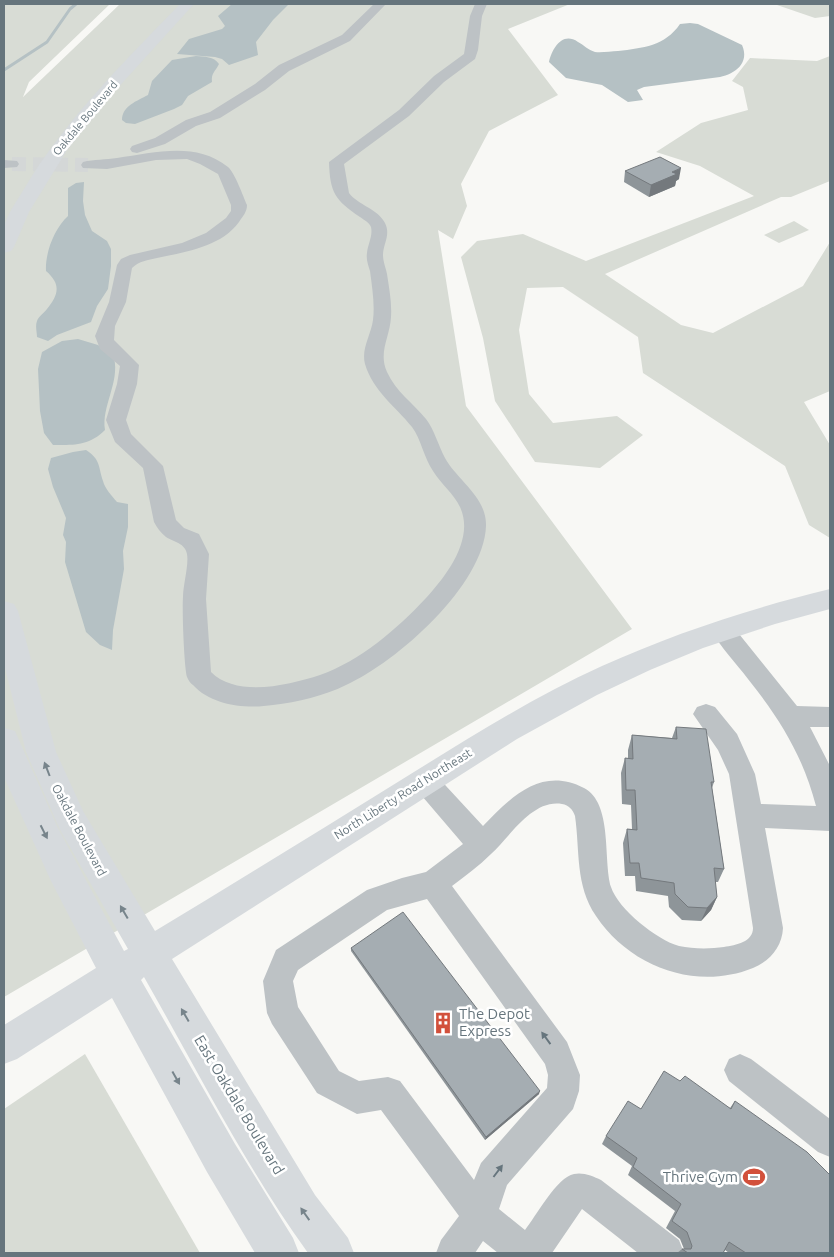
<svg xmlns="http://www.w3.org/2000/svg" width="834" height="1257" viewBox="0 0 834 1257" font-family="Ubuntu,sans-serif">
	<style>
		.green { fill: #d8dcd5 }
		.water { fill: #b5c1c4 }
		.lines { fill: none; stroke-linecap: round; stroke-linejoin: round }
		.stream { stroke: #b5c1c4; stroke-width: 3 }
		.minor-tunnel { stroke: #d4d7d7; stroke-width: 14; stroke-dasharray: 14 7; stroke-linecap: butt }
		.minor { fill: #bdc2c5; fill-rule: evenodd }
		.major { fill: #d6dadd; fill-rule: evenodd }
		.wall { fill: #8e9599 }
		.shaded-wall { fill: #74797d }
		.building { fill: #a5adb2; stroke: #74797d }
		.oneway { fill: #77848b }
		.oneway2 { fill: #66757d }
		.labels { text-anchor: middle; stroke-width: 5; stroke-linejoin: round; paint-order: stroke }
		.far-street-label { font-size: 11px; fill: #66757d; stroke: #fff }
		.street-label { font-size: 12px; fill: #66757d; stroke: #fff }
		.near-poi-label { font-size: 15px; fill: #66757d; stroke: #fff; text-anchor: start }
		.near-street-label { font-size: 15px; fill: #66757d; stroke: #fff }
	</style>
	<rect width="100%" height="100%" fill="#f8f8f5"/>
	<!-- green -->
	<g class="green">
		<path d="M4,4h106l-81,78 -6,15 97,-93h450l-62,25 50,66 -69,36 -28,53 6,22 -14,33 -15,-9 28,176 166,223 -628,368z"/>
		<path d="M778,4h52v12l-15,2 -38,-13z"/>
		<path d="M830,56v125l-39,16h-10l-176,77 76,51 32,8 90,-47 27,-44v149l-26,11 26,43v93l-21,-13 -24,-59 -142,-93 -5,-36 -75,-50 -36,1 -8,42 10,64 24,29 64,-7 26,19 -43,33 -65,-6 -40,-61 -12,-63 -22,-81 16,-16 46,-7 63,27 168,-65 -54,-30 -44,-14 45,-29 47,-13 -5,-23 -11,-6 18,-23 67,3z"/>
		<path d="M794,221l15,9 -30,13 -15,-8z"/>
		<path d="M85,1054l115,199h-196v-144z"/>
	</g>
	<!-- water -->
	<g class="water">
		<path d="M232,4h57l-16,16 -17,22 2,13 -29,10 -7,-6 -7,-2 -38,-3 12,-15 33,-10 3,-3 -7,-10z"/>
		<path d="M690,23l8,1 44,21c8,18 -7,29 -22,32l-76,10 -7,3 6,10 -15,2 -26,-17 -36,-7 -17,-16c3,-13 13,-31 29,-20 6,3 10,8 17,10 7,1 16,-1 23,-1 25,-3 47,-5 62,-27z"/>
		<path d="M196,56c8,1 18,0 23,8 -4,8 -8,9 -7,18l-24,14 -6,9 -8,4 -39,15 -9,-1 -4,-3c0,-14 15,-19 26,-25l4,-14 20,-21z"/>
		<path d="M84,182l-1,19 2,14 7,16 15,10 4,8v17l-3,23 -11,17 -6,16 -34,13 -9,6 -11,-4c0,-5 -2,-11 0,-16 1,-4 7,-8 10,-12 12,-15 14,-25 -1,-38 -1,-18 8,-42 22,-55v-28l8,-5z"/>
		<path d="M78,339l20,6 16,13c6,24 -13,49 -9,72 -16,16 -31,15 -52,15l-9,-12 -4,-22 -2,-42 4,-17 20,-11z"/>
		<path d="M86,450c15,10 12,16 17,31 2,8 9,15 14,21l11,2v23l-5,24 1,18 -11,61 -1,20 -12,-5 -14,-13 -21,-70 1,-20 -3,-7 3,-17 -13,-31 -5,-18 3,-11 22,-6z"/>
	</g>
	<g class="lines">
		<!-- stream -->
		<path class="stream" d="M4,70l43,-28 23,-33 6,-5"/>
		<!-- minor-tunnel -->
		<path class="minor-tunnel" d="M12,164l76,1"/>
		<!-- minor -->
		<g class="minor">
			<path d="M374,4h12l-36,37 -61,30 -24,19 -45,28 -24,8 -31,18 -28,9 -5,-1 -2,-3 2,-3 23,-8 31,-18 24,-8 45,-28 24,-19 63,-30z"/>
			<path d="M475,4h12l-5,12 -4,34 -3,9 -31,23 -35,34 -65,48 5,29c9,12 29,16 36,30 6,12 -2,21 -2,32 0,7 3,13 4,19 2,14 5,28 4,43 -1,20 -13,35 -4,55 9,20 26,31 39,47 9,12 12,26 19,39 12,22 42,39 41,68 -2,59 -89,136 -140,159 -22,11 -48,17 -73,20 -26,4 -61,1 -80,-20 -3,-2 -4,-4 -6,-8 -3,-11 -5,-67 -4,-80 0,-12 6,-32 4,-43 -2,-11 -13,-12 -21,-17 -5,-4 -9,-9 -12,-15l-11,-54 -28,-26 -9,-22 11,-36 3,-18 -20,-17 -5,-13 14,-34 8,-37 4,-6 9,-4 52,-12 24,-10 20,-15 5,-7v-6l-13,-31 -18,-10 -13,-5 -31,1 -49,9 -24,-1 -2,-3 2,-3c11,-3 23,-2 34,-4 38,-5 78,-17 111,9 7,6 15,29 19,38 0,7 -4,11 -8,17 -18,25 -54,30 -82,36 -9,2 -18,3 -25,10l-6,34 -11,24 -1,14 25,25 -2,19 -11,36 5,14 32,32 13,54 8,8 15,6 10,20 -3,45 5,73c26,26 78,13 109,3 40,-14 77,-46 106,-77 20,-22 49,-59 34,-91 -6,-13 -19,-23 -27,-36 -9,-13 -12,-32 -21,-44 -17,-21 -39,-36 -47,-63 -4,-15 6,-29 8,-44 2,-16 -1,-33 -3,-49 -2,-6 -4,-12 -3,-18 1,-9 6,-17 4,-26 -2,-5 -7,-7 -11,-10 -25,-17 -30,-24 -31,-55l70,-52 35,-34 30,-22 6,-38z"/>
			<path d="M4,160l13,1 2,3 -2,3 -13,1z"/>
			<path d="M723,621l8,3 66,82 33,1v20h-20l20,39v65l-65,-3 18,100c-1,19 -13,33 -30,40 -57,23 -123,-1 -157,-52 -21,-31 -16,-65 -21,-100 -2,-6 -6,-11 -13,-12 -30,-5 -52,33 -71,50 -12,12 -26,22 -39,32l115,156 13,33 -1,16 -6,18 -66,76 -8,24 26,21c11,-14 32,-53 49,-56 9,-2 19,2 27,6l78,60 5,13h-46l-56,-44 -30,44h-54l-15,-12 -8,12h-39l5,-13 18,-24 -78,-106 -24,4 -40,-21 -45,-69 -5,-11 -4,-32 13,-31 91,-60 35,-12 24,-6 37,-28 -47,-55 -4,-8 4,-8 9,-3 9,3 49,53c28,-29 58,-60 101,-38 29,15 19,72 27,99 7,22 46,53 68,59 14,3 31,3 45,1 12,-2 29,-5 29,-19l-24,-154 -11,-24 -25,-36 4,-7 9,-3 9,3 22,27 18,40 6,30 55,2c-13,-50 -36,-87 -68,-127 -12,-16 -27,-31 -37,-49l4,-6zM427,899l118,165 3,11 -1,13 -66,75 -7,17 -74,-99 -12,-4 -29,4 -20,-10 -41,-64 -5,-26 5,-11 89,-60z"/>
			<path d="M740,1054l11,5 79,60v38l-12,-5 -89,-71 -5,-11 5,-11z"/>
		</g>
		<!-- major -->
		<g class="major">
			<path d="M180,4h14l-80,88 -47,58 -38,62 -15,35 -3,4 -7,2c0,-8 -2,-19 0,-27 4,-13 13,-25 20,-37 41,-69 100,-127 156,-185z"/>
			<path d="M830,589v20l-55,15 -72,24 -53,22 -53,25 -80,44 -345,220 143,236 33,43 6,15h-46c-62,-86 -111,-183 -164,-276l-3,3 94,164 58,94 6,15h-44l-48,-81 -95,-174 -95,61 -13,5v-39l92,-57 -45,-87 -47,-104v-49l11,3 43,97 66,123 4,-2 -68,-119 -34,-78 -22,-88v-63l10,3 4,7 38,141 27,59 72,120c79,-48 159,-97 238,-146 68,-42 136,-86 209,-119 73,-33 150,-58 228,-77z"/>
		</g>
	</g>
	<!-- wall -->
	<g class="wall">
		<path d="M625,171l54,8 -3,2 -1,5 -26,11 -25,-15z"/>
		<path d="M676,727l38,55 -2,6 12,81 -6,13h-3l2,15 -6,13 -10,11 -19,-1 -13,-13 -1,-11 -32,-5 -1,-15h-10l-2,-33 4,-14h5l-1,-24 -9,-1 -1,-31 4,-15h3v-8l4,-15 40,3z"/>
		<path d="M351,948l188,146 -54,46 -134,-189z"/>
		<path d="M680,1081l50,27 5,-7 95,152h-101l-4,-3 -2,3h-46l5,-4h2l-4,-10 -14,-11 9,-17 -47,-36 4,-9 -30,-22 4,-8 35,-27z"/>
	</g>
	<!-- shaded-wall -->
	<g class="shaded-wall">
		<path d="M681,168l-2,11 -3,2 -1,5 -26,11 2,-12 21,-13z"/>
		<path d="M717,897l-6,13 -10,11 6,-13z"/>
		<path d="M540,1091l-1,3 -54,46 1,-3z"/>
	</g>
	<!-- building -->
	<g class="building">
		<path d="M660,157l21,11 -9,4 5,2 -26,11 -26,-14z"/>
		<path d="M676,727l30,2 8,53h-3l13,87 -10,-1 3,29 -10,11 -19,-1 -13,-13 -1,-11 -33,-5 -2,-15h-9l-3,-34 10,1 -2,-40h-9l-1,-32 8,1 -1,-24 45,4z"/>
		<path d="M403,912l137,179 -54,46 -135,-189z"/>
		<path d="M664,1071l16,10 5,-5 46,33 4,-8 72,51 23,23v78h-84l-17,-11 -6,11h-35l-6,-4h9l1,-3 -5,-14 -15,-11 9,-17 -48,-37 4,-9 -31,-22 22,-35 13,8z"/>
	</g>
	<!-- one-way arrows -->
	<defs><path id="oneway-solid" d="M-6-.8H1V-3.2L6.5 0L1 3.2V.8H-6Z" transform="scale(1.25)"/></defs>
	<g class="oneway">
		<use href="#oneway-solid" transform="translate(47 769) rotate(-111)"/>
		<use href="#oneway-solid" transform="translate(44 832) rotate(63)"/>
		<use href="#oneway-solid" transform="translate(124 912) rotate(-120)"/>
		<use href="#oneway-solid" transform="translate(185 1015) rotate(-120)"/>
		<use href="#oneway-solid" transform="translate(176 1078) rotate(61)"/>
		<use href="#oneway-solid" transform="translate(305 1214) rotate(-125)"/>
	</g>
	<g class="oneway2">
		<use href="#oneway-solid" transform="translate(546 1038) rotate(-126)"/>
		<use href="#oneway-solid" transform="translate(498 1171) rotate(-53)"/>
	</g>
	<!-- icons -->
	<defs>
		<g id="building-bare" transform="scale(1.725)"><path d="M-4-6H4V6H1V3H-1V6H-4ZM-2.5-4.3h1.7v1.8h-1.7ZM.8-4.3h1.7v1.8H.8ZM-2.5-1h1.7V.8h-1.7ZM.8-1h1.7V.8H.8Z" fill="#d2503b" stroke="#fff" stroke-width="2.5" paint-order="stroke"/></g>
		<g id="stadium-bare" transform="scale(1.725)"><path d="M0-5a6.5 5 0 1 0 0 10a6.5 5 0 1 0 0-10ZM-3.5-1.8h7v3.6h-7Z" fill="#d2503b" stroke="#fff" stroke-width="2.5" paint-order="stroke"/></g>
	</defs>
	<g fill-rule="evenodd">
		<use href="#building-bare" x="443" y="1023"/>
		<use href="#stadium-bare" x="754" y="1177"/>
	</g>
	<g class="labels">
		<!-- far-street labels -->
		<g class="far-street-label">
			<text transform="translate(85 118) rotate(-50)" y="4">Oakdale Boulevard</text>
		</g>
		<!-- street labels -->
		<g class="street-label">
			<text transform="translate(403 794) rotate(-32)" y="4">North Liberty Road Northeast</text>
			<text transform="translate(79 830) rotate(62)" y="4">Oakdale Boulevard</text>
		</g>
		<!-- near-poi labels -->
		<g class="near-poi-label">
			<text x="459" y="1019">The Depot<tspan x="459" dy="17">Express</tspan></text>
			<text x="738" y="1182" text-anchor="end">Thrive Gym</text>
		</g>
		<!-- near-street labels -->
		<g class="near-street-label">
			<text transform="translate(239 1105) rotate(59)" y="5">East Oakdale Boulevard</text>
		</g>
	</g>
	<!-- border -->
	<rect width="834" height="1257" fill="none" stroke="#66757d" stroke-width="10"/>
</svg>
